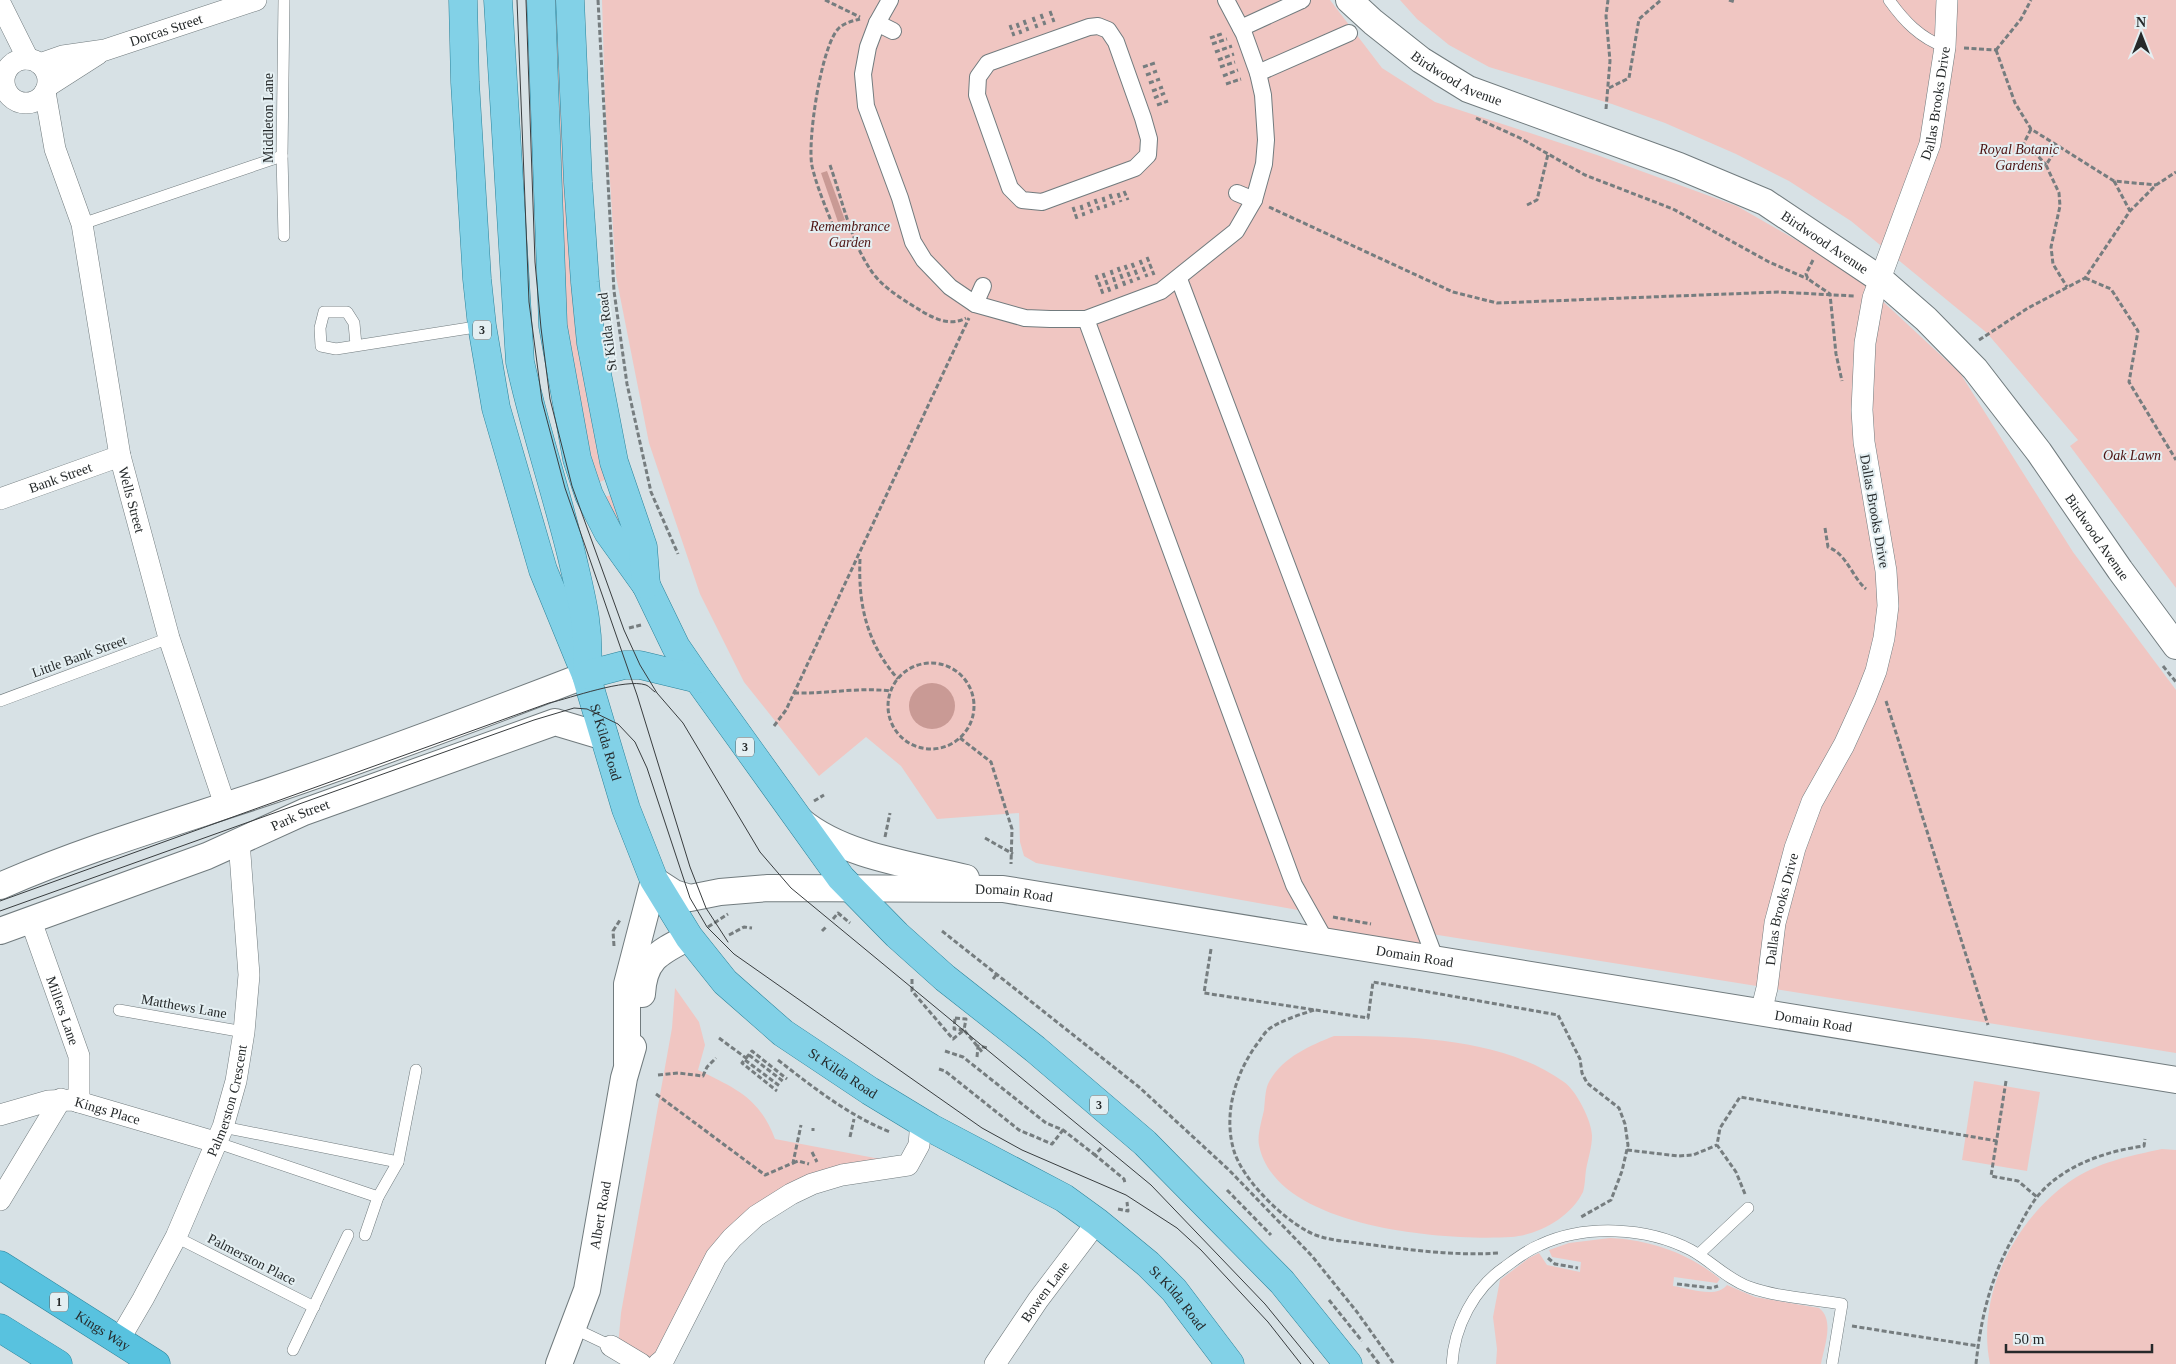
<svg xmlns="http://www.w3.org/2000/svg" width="2176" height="1364" viewBox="0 0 2176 1364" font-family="Georgia,serif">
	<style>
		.green { fill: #f0c6c2 }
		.water { fill: #c99a95 }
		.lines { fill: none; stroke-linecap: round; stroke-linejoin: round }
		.service-casing { stroke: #717b7e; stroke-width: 12 }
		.pedestrian-casing { stroke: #717b7e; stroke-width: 18 }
		.minor-casing { stroke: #717b7e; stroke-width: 22 }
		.tertiary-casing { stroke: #717b7e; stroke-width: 28 }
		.primary-casing { stroke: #2c839a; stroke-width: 29 }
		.trunk-casing { stroke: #2c839a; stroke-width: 29 }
		.path { stroke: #767d7f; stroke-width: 3; stroke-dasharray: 5 2.5; stroke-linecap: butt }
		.service { stroke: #fff; stroke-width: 11 }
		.pedestrian { stroke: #fff; stroke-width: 16 }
		.minor { stroke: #fff; stroke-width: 21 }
		.tertiary { stroke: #fff; stroke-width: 26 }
		.primary { stroke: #82d1e7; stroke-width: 28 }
		.trunk { stroke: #58c2df; stroke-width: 28 }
		.tram { stroke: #393d3f; stroke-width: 1 }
		.labels { text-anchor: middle; stroke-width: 4; stroke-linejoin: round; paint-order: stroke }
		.shield { fill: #e4eff2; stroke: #5e6466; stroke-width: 1 }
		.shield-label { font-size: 12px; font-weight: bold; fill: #25292a }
		.street-label { font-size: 14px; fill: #25292a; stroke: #e4eff2 }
		.park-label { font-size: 14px; font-style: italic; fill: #4c1211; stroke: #e4eff2 }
	</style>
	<rect width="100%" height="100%" fill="#d7e1e5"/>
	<!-- green -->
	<g class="green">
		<path d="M548,0h14l48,478 -13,5 -33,-153z"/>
		<path d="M602,0h728l52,68 53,34 162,53 140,51 113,65 110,102 113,179 103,138v363l-757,-121 5,15 -97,-16 -7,-17 -284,-51 -12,-7 -4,-14 -1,-29 -82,6 -36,-53 -35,-29 -47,39 -75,-94 -44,-88 -51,-151 -33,-167 -11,-174z"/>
		<path d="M1400,0h776v588l-106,-142 8,-6 -91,-107 -136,-112 -62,-40 -53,-27 -71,-31 -53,-19 -123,-37 -40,-22 -32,-26z"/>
		<path d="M615,494l8,27 -8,4 -11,-28z"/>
		<path d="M675,988l24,34 6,23 -7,25c37,18 62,28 77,69l105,20 -127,53 -93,144 -10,5 -32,-15 3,-33 51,-285z"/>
		<path d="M1334,1036c74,0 167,1 230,46 12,8 28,39 28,54 0,11 -4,23 -6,34 -1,7 -1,16 -3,22 -13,26 -45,43 -72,45 -68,4 -236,-9 -252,-92 -2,-10 3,-25 5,-35 1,-8 1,-19 4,-26 13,-26 41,-38 66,-48z"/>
		<path d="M1974,1081l66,11 -13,79 -65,-11z"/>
		<path d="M2162,1149l14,1v214h-186c-14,-68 24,-143 79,-182 28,-20 61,-26 93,-33z"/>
		<path d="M1610,1238c41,2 78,15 110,41l-3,4 -43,-6 -1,9c16,2 43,13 54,-1l28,12 64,11c16,12 5,39 2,56h-325l1,-15 -4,-32 7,-37 29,-22 10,-5 8,12 33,7 1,-10 -29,-5 -3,-7 20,-7z"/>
	</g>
	<!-- water -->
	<g class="water">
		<path d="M827,171l18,49 -7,2 -17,-49z"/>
		<circle cx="932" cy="706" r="23"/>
	</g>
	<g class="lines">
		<!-- service casing -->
		<g class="service-casing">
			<g id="service">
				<path d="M284,0l-2,156 2,80"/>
				<path d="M1889,0c15,21 31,38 56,47"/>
				<path d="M82,224l200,-68"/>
				<path d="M356,345l-2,-22 -7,-11h-23l-4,16 1,18 15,3 146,-23"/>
				<path d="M0,701l169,-63"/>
				<path d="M119,1010l125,22"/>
				<path d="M223,1127l175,35"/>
				<path d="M215,1142l163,55"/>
				<path d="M365,1235l13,-38 20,-35 18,-92"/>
				<path d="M176,1237l138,70"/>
				<path d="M1699,1254l49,-46"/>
				<path d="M573,1328l38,18"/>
				<path d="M293,1350l55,-115"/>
				<path d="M1452,1364c2,-37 22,-76 53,-97 11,-8 22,-17 35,-22 45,-21 107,-18 151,5 20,11 36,29 58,37 27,10 64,12 93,17l-10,60"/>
			</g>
		</g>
		<!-- pedestrian casing -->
		<g class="pedestrian-casing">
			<g id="pedestrian">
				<path d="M890,0l-13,23 -9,24 -5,27 3,32 34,92 13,44 11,18 26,27 25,17 50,14 25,1h36l75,-28 75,-60 18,-31 10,-36 2,-24 -3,-45 -5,-22 -14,-39 -18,-34"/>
				<path d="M877,23l16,8"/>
				<path d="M1098,26l10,4 8,12 27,76 6,21 -1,16 -13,13 -74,27 -19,7 -20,-2 -12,-12 -33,-93 1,-18 10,-14 101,-36z"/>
				<path d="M1241,28l61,-28"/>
				<path d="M1258,73l91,-40"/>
				<path d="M1237,193l17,7"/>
				<path d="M1179,279l256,679"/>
				<path d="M975,304l8,-18"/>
				<path d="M1086,319l208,566 31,55"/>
			</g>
		</g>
		<!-- minor casing -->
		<g class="minor-casing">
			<g id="minor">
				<path d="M0,3l28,56"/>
				<circle cx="26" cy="81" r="22"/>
				<path id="s1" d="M40,64l23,-8 42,-6 151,-50"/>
				<path d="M48,86l50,-32"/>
				<path id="s2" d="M45,92l10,57 27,75 38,232 49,182 56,167"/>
				<path id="s3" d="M0,499l120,-43"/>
				<path id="s4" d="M31,921l48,135v46"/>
				<path id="s5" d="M1761,1012l6,-24 8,-65 20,-75 17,-46 32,-57 21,-46 11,-28 8,-33 4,-32 -2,-35 -22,-129 -2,-32 3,-67 8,-45 57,-154 15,-97 2,-47"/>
				<path id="s6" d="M0,1115l48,-14 24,-1 143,42"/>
				<path d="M0,1200l61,-101"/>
				<path id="s7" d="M119,1340l24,-41 33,-62 47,-110 13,-46 8,-49 5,-57 -10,-134"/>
				<path d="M611,1346l30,18"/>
				<path d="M658,1364l6,-5 52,-102 16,-19 24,-22 35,-22 21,-10 30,-9 66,-10 11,-20 2,-24"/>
				<path id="s8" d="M995,1364l43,-64 59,-78"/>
			</g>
		</g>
		<!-- tertiary casing -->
		<g class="tertiary-casing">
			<g id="tertiary">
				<path id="s9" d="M1349,0l24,22 48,38 47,29 211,77 86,36 115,77 46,40 49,50 64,83 81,118 56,76"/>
				<path d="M801,821c42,35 112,44 165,57"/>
				<path d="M0,886c87,-38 177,-64 267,-94 107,-36 213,-76 319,-117"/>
				<path id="s10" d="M0,931l207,-75 97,-44 251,-90 50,15"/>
				<path d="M642,994c2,-36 18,-42 47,-57"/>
				<path id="s11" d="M627,1063v-79l27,-104 20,13 16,5 30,-6 48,-4 235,1 1173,191"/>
				<path id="s12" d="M559,1364l28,-74 37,-212 9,-31"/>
			</g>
		</g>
		<!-- primary casing -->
		<g class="primary-casing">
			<g id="primary">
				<path id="s13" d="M463,0l2,82 12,197 5,47 14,82 47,162 43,105 40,134 28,71 35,57 36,45 58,51 87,58 61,37 133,70 33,24 51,42 26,26 56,74"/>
				<path d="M498,0l22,362c14,65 36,129 52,195 9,39 18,71 15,112"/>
				<path d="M541,0l12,326 24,133 12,36 19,37 38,53 30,62 22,32 143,199 56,57 48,43 90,71 110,94 137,139 66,82"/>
				<path d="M570,0l8,182 7,100 6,61 23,119 29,85 3,38"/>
				<path d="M586,675l38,-10h16l58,14"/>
			</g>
		</g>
		<!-- trunk casing -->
		<g class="trunk-casing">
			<g id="trunk">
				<path id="s14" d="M0,1265l156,99"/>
				<path d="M0,1328l58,36"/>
			</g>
		</g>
		<!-- path -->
		<g class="path">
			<path d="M598,0l16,291 13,93 24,108 27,62"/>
			<path d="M825,0l35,17"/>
			<path d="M1729,0l6,2"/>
			<path d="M1050,11l4,11"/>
			<path d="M1041,14l4,11"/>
			<path d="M1033,17l4,11"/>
			<path d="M1024,20l4,11"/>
			<path d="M1017,23l4,11"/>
			<path d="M1010,25l4,11"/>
			<path d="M1210,38l14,-5"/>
			<path d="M1212,44l15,-5"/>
			<path d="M1964,48l32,2"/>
			<path d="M1996,50l19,53 16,26 83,52 42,4"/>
			<path d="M1996,50l25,-31 10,-19"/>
			<path d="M1215,52l17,-6"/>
			<path d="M1218,60l16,-6"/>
			<path d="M1143,67l12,-4"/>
			<path d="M1220,67l15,-5"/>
			<path d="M1146,75l11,-4"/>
			<path d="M1223,76l15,-6"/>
			<path d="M1149,83l11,-4"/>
			<path d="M1226,84l15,-5"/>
			<path d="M1609,88l20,-10 10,-59 22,-19"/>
			<path d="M1152,91l11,-4"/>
			<path d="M1154,98l11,-5"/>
			<path d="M1157,105l11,-4"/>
			<path d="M1606,109l4,-48 -4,-45 2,-16"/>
			<path d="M1476,118l44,20 65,37 88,34 96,53 39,17"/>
			<path d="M2031,129l-8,16 15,11 8,9"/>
			<path d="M2058,146l-12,19 13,28 1,13 -9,41 2,17 14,23"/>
			<path d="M830,165c12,34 20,74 40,104 12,19 34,31 53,43 14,8 28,14 43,6"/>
			<path d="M2114,181l16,30"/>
			<path d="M1124,191l4,9"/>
			<path d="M1118,193l3,9"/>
			<path d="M1110,194l4,11"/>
			<path d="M1103,197l3,11"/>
			<path d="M1095,199l4,11"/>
			<path d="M1088,202l4,11"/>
			<path d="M1081,205l3,11"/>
			<path d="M1527,205l10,-5 11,-46"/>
			<path d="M1073,207l4,12"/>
			<path d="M1269,207l184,85 44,11 281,-11 76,4"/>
			<path d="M851,225l-16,6c-8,-21 -18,-43 -23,-65 -5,-24 9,-121 27,-138 5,-5 13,-7 21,-9"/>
			<path d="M1147,257l7,18"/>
			<path d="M1140,260l7,17"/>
			<path d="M1813,260l-7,14 2,5 22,15 6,60 6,27"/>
			<path d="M1132,263l7,17"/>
			<path d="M1125,265l7,18"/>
			<path d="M1118,267l7,19"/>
			<path d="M1111,270l6,19"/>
			<path d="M1103,273l7,19"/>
			<path d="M1096,275l7,19"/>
			<path d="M2085,278l26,11 27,42 -9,51 47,78"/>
			<path d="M1979,340l49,-32 57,-30 45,-67 26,-26 20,-13"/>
			<path d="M1825,528l3,19c19,7 24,30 38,42"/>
			<path d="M860,559c-2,46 7,85 38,120"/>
			<path d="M629,628l12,-3"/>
			<circle cx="931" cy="706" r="43"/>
			<path d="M2163,666l13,16"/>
			<path d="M794,693c33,1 64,-6 97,-2"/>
			<path d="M1886,701l102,324"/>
			<path d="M774,726l12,-16 8,-17 175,-375"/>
			<path d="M960,738l31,24 21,67 -1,35"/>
			<path d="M814,801l10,-6"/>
			<path d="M885,837l5,-24"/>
			<path d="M985,838l28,16"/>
			<path d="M1333,917l38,7"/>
			<path d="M833,919l5,-6 12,10"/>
			<path d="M708,927l20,-13"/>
			<path d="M822,931l5,-5"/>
			<path d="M942,931l197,156 90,83 83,86 45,56 37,52"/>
			<path d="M729,935l15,-8 8,1"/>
			<path d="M614,946l-1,-15 7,-11"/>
			<path d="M1211,949l-7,44 164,25 5,-36 185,33 22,44 2,14 5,10 32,25 6,16 3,21 -6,26 -11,29 -30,17"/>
			<path d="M912,979v12l41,48 11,-9 19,23"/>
			<path d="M993,979l4,-5"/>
			<path d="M1314,1010c-15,5 -32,10 -45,19 -5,4 -8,10 -12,15 -22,30 -34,71 -23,107 9,29 47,66 73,80 18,10 40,10 59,13 45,6 88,12 133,9"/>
			<path d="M955,1018l11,1 -2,11 -10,-1z"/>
			<path d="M719,1038l27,20 -4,5 35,28"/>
			<path d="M945,1051l18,6 83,66 17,7 32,25"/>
			<path d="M749,1055l35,27"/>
			<path d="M977,1057l1,-11 11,2"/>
			<path d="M746,1058l6,-7 35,28"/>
			<path d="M745,1060l36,27"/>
			<path d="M778,1060c36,28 70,55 112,72"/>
			<path d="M939,1069l6,2 74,59 33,14 11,-14"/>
			<path d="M658,1075l20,-2 25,3 4,-9 9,-9"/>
			<path d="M2006,1081l-15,95 27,5 19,16"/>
			<path d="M656,1094l109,81 28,-12 8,-38"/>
			<path d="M813,1131v-3"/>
			<path d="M850,1137l4,-18"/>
			<path d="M1101,1148l-6,7 29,24 1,4"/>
			<path d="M1627,1150l51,6 15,-1 24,-10"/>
			<path d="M812,1152l5,10"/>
			<path d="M793,1163l5,-2 11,3"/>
			<path d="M1227,1190l44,45"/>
			<path d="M1745,1194l-9,-22 -19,-27 3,-17 20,-31 257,44"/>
			<path d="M1118,1209l10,2 -1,-9"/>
			<path d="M1548,1258l7,6 23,4"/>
			<path d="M1677,1284l35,4 6,-2"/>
			<path d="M1329,1300l33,41"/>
			<path d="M1852,1326l126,20"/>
			<path d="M1367,1348l12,16"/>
			<path d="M1976,1364c5,-48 15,-88 39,-130 6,-11 12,-23 19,-33 24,-34 71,-50 110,-55l1,-7"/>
		</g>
		<!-- service -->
		<use href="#service" class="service"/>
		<!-- pedestrian -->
		<use href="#pedestrian" class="pedestrian"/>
		<!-- minor -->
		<use href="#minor" class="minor"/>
		<!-- tertiary -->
		<use href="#tertiary" class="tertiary"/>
		<!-- primary -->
		<use href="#primary" class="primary"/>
		<!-- trunk -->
		<use href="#trunk" class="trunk"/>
		<!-- tram -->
		<g class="tram">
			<path d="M517,0l12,302 13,99 23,87 72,207 53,172 16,41 22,34"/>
			<path d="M526,0l9,262 6,66 9,71 22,87 52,144 16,35 17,28 26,30 77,129 31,36 360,297 114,119 49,60"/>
			<path d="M0,901l549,-198c22,-5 76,-25 97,-18 3,1 6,5 9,7"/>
			<path d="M0,911l534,-191 40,-12 13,1 31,15 17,18 12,26 43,130 17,29 27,27 248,174 40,22 104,45 51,33 24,22 67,72 33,42"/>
		</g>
	</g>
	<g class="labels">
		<!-- shield labels -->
		<g class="shield">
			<rect x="473" y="320.5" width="18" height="19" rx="4"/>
			<rect x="736" y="737.5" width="18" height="19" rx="4"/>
			<rect x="1090" y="1095.5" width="18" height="19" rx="4"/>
			<rect x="50" y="1292.5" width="18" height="19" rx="4"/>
		</g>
		<g class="shield-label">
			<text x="482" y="334">3</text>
			<text x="745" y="751">3</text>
			<text x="1099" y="1109">3</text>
			<text x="59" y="1306">1</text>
		</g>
		<!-- street labels -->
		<g class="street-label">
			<text dy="5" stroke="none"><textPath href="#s1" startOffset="131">Dorcas Street</textPath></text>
			<text dy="5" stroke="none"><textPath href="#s9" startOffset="134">Birdwood Avenue</textPath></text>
			<text dy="5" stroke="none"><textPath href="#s5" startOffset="945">Dallas Brooks Drive</textPath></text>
			<text transform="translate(268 118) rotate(-90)" y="5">Middleton Lane</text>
			<text dy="5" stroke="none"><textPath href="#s9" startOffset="539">Birdwood Avenue</textPath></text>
			<text transform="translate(607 332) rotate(-97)" y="5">St Kilda Road</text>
			<text dy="5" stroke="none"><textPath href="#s3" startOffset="64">Bank Street</textPath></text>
			<text dy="5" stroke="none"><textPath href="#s2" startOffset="418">Wells Street</textPath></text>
			<text transform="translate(1875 511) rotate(80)" y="5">Dallas Brooks Drive</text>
			<text dy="5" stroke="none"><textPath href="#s9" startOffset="944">Birdwood Avenue</textPath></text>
			<text transform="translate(79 656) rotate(-20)" y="5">Little Bank Street</text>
			<text dy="5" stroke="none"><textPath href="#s13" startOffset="762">St Kilda Road</textPath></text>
			<text dy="5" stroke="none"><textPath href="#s10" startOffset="322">Park Street</textPath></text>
			<text dy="5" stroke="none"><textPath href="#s11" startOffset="552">Domain Road</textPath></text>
			<text dy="5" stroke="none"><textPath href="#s5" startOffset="105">Dallas Brooks Drive</textPath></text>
			<text dy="5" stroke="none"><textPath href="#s11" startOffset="958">Domain Road</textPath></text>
			<text transform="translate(184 1006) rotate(10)" y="5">Matthews Lane</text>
			<text dy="5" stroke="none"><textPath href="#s4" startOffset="95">Millers Lane</textPath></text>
			<text dy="5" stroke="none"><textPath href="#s11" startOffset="1362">Domain Road</textPath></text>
			<text dy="5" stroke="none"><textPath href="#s13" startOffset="1182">St Kilda Road</textPath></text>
			<text dy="5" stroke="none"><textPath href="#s7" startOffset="264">Palmerston Crescent</textPath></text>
			<text dy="5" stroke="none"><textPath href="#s6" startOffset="111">Kings Place</textPath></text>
			<text dy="5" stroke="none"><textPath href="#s12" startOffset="155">Albert Road</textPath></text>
			<text transform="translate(252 1259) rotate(27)" y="5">Palmerston Place</text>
			<text dy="5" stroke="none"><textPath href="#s8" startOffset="88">Bowen Lane</textPath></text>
			<text dy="5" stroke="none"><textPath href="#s13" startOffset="1588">St Kilda Road</textPath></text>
			<text dy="5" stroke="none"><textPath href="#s14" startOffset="122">Kings Way</textPath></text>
		</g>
		<!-- park labels -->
		<g class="park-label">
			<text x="2019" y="154">Royal Botanic<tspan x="2019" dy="16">Gardens</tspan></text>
			<text x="850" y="231">Remembrance<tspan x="850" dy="16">Garden</tspan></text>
			<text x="2132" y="460">Oak Lawn</text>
		</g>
	</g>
	<!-- north arrow -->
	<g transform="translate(2141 35)" stroke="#e4eff2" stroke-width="4" paint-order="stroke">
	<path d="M0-4L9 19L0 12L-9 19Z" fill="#25292a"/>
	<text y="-8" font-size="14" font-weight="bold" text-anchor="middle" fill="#25292a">N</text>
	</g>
	<!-- scale -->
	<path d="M2006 1344v8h146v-8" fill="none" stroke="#25292a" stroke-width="2.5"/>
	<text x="2014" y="1344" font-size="15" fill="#25292a" stroke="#e4eff2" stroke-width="4" paint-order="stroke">50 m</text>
</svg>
